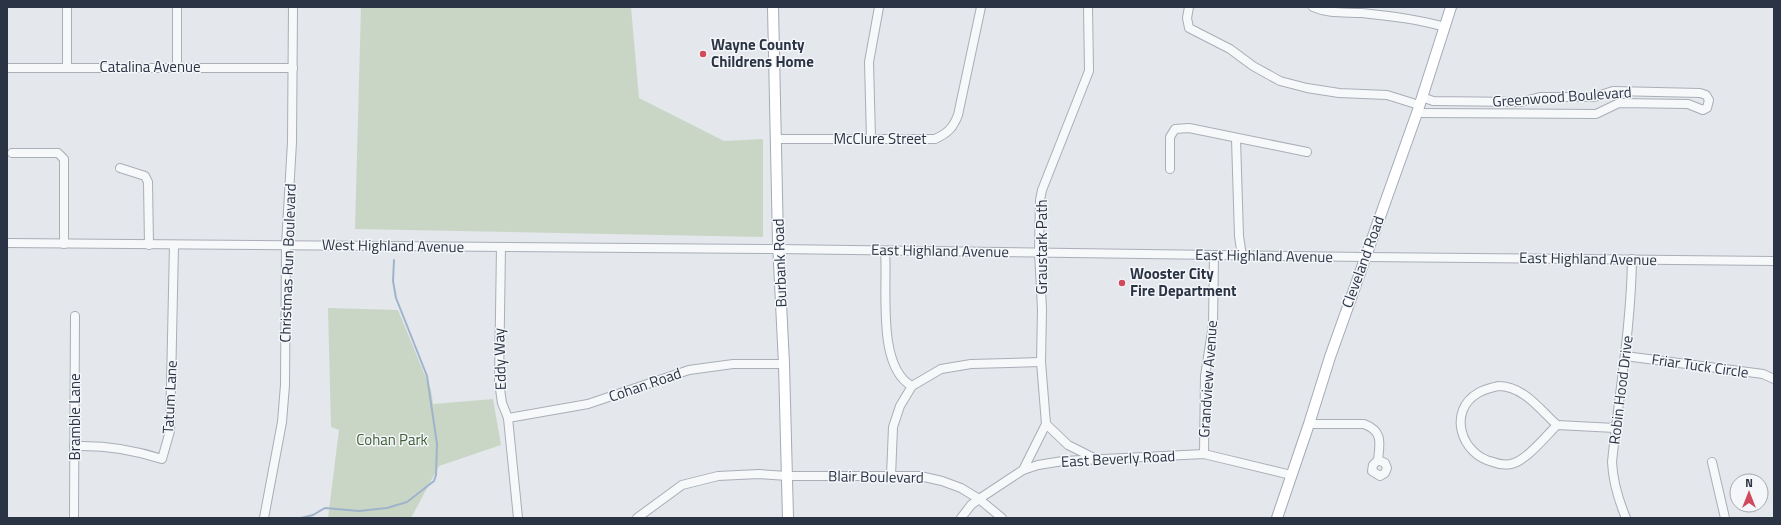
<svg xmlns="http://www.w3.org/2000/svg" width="1781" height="525" viewBox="0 0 1781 525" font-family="'Titillium Web',sans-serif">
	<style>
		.green { fill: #c9d6c5 }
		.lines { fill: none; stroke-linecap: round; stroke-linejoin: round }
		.stream { stroke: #9fb4cc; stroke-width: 2 }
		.minor-casing { stroke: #a9aeb7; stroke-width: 10 }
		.major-casing { stroke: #a3abb8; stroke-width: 12 }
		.minor { stroke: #f7f8fa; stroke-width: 8 }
		.major { stroke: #fff; stroke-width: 10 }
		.poi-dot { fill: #d1495b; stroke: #f4f6f9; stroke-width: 1.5 }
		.labels { text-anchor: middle; stroke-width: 3; stroke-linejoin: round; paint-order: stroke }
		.poi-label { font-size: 15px; font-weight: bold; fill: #2b3445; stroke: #f4f6f9; text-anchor: start }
		.street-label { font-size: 15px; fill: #2b3445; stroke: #f4f6f9 }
		.park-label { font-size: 15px; fill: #3f6138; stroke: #f4f6f9 }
	</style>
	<rect width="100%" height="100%" fill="#e4e7ec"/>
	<!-- green -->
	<g class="green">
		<path d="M361,7h270l8,91 85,43 39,-2v98l-408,-8z"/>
		<path d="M328,308l70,2 33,80 2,14 60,-5 8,46 -62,21 -28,52h-83l11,-88 -8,-3z"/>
	</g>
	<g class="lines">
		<!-- stream -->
		<path class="stream" d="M301,518l12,-3 12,-7 34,3 28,-3 20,-6 27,-21 2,-6 1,-31 -10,-68 -31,-78 -3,-17 1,-21"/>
		<!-- minor casing -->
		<g class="minor-casing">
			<g id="minor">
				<path d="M177,7v61"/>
				<path d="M1088,7l1,64 -47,119 -2,10 -1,52 3,57 -1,53 5,62 22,21 30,15"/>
				<path d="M1189,7l-2,11 2,10 41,21 23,17 27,15 27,7 32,5 48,2 32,10"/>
				<path d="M1313,7c16,7 32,5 49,6 28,3 55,6 83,14"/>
				<path d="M67,67v-60"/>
				<path d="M7,68h286"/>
				<path d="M1417,113l179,1 23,-11 69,1 15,6 4,-2 2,-8 -3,-5 -6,-2 -87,-2 -19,6h-54l-19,5 -88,-1 -11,-4"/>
				<path d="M776,139h159c13,-6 18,-11 23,-24l23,-108"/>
				<path d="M871,139l-2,-77 10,-55"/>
				<path d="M1236,139l3,97 3,20"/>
				<path d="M12,153h46l6,6v85"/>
				<path d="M120,168l25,8 3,6 1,63"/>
				<path d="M1170,169v-32l5,-8 14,-1 118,24"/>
				<path d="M7,243l771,6 587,8 409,4"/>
				<path d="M501,247l-2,135 3,21 6,15 10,100"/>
				<path d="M885,251c3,35 -9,116 27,135"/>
				<path d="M1625,356l138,18 11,5"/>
				<path d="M1498,386c26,0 42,24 59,39 -11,11 -31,36 -46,39 -6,1 -13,0 -18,-2 -32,-7 -46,-51 -15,-69 7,-4 13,-5 20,-7z"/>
				<path d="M508,418l80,-14 101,-34 44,-6h51"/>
				<path d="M1309,424h55c19,7 16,19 14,36l-5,5 -1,6 8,5 5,-3 2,-5 -2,-5 -7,-3"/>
				<path d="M1557,425l58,3"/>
				<path d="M74,446c32,-1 58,3 88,13l8,-28 4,-186"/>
				<path d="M1204,454l1,-78 8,-51 1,-70"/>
				<path d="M1712,462l13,56"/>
				<path d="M1023,470l23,-46"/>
				<path d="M891,476l2,-49 7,-21 12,-20 29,-17 30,-5 70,-2"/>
				<path d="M74,518l1,-202"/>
				<path d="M264,518l18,-96 3,-37 1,-140 6,-103 1,-135"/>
				<path d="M637,518l45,-33 36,-9 41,-2 28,2h133l22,5 19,7 18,11 23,19"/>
				<path d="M961,518l10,-13 8,-6 44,-29 15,-5 25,-4 141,-7 87,21"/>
				<path d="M1626,518c-8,-19 -13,-36 -14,-56 7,-68 19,-135 20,-203"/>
			</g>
		</g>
		<!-- major casing -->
		<g class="major-casing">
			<g id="major">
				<path d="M773,7l5,235 6,122 4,154"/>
				<path d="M1277,518l32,-94 21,-67 87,-244 34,-106"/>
			</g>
		</g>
		<!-- minor -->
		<use href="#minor" class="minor"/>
		<!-- major -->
		<use href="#major" class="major"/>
	</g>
	<!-- markers -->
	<g class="poi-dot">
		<circle cx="703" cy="54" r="4"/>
		<circle cx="1122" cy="283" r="4"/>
	</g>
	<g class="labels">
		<!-- poi labels -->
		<g class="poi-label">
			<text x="711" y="50">Wayne County<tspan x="711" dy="17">Childrens Home</tspan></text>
			<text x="1130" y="279">Wooster City<tspan x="1130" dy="17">Fire Department</tspan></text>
		</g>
		<!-- street labels -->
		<g class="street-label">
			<text x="150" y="72">Catalina Avenue</text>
			<text transform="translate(1562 97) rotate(-4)" y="5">Greenwood Boulevard</text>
			<text x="880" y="144">McClure Street</text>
			<text transform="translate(393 246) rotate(1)" y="5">West Highland Avenue</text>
			<text transform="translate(1042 247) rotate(-90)" y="5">Graustark Path</text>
			<text transform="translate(940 251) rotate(1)" y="5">East Highland Avenue</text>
			<text transform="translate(1264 256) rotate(1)" y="5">East Highland Avenue</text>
			<text transform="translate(1588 259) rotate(1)" y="5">East Highland Avenue</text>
			<text transform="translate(1363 262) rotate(-70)" y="5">Cleveland Road</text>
			<text transform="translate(288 263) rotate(-88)" y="5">Christmas Run Boulevard</text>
			<text transform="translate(780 263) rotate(-92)" y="5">Burbank Road</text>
			<text transform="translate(500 359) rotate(-92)" y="5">Eddy Way</text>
			<text transform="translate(1700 366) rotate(8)" y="5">Friar Tuck Circle</text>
			<text transform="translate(1208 379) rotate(-86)" y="5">Grandview Avenue</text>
			<text transform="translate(645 385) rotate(-19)" y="5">Cohan Road</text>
			<text transform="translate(1621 390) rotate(-83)" y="5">Robin Hood Drive</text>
			<text transform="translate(170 397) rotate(-87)" y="5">Tatum Lane</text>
			<text transform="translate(75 417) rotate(-90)" y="5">Bramble Lane</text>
			<text transform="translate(1118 459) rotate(-3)" y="5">East Beverly Road</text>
			<text transform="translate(876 477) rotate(1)" y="5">Blair Boulevard</text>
		</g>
		<!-- park labels -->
		<g class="park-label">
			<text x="392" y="445">Cohan Park</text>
		</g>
	</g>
	<!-- border -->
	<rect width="1781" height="525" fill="none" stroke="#2b3445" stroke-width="16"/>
	<!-- north arrow -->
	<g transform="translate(1749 493)"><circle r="19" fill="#f4f6f9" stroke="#a4a8b1"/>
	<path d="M0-3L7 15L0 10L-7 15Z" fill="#d1495b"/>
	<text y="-6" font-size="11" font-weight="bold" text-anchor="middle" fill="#2b3445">N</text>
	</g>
</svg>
